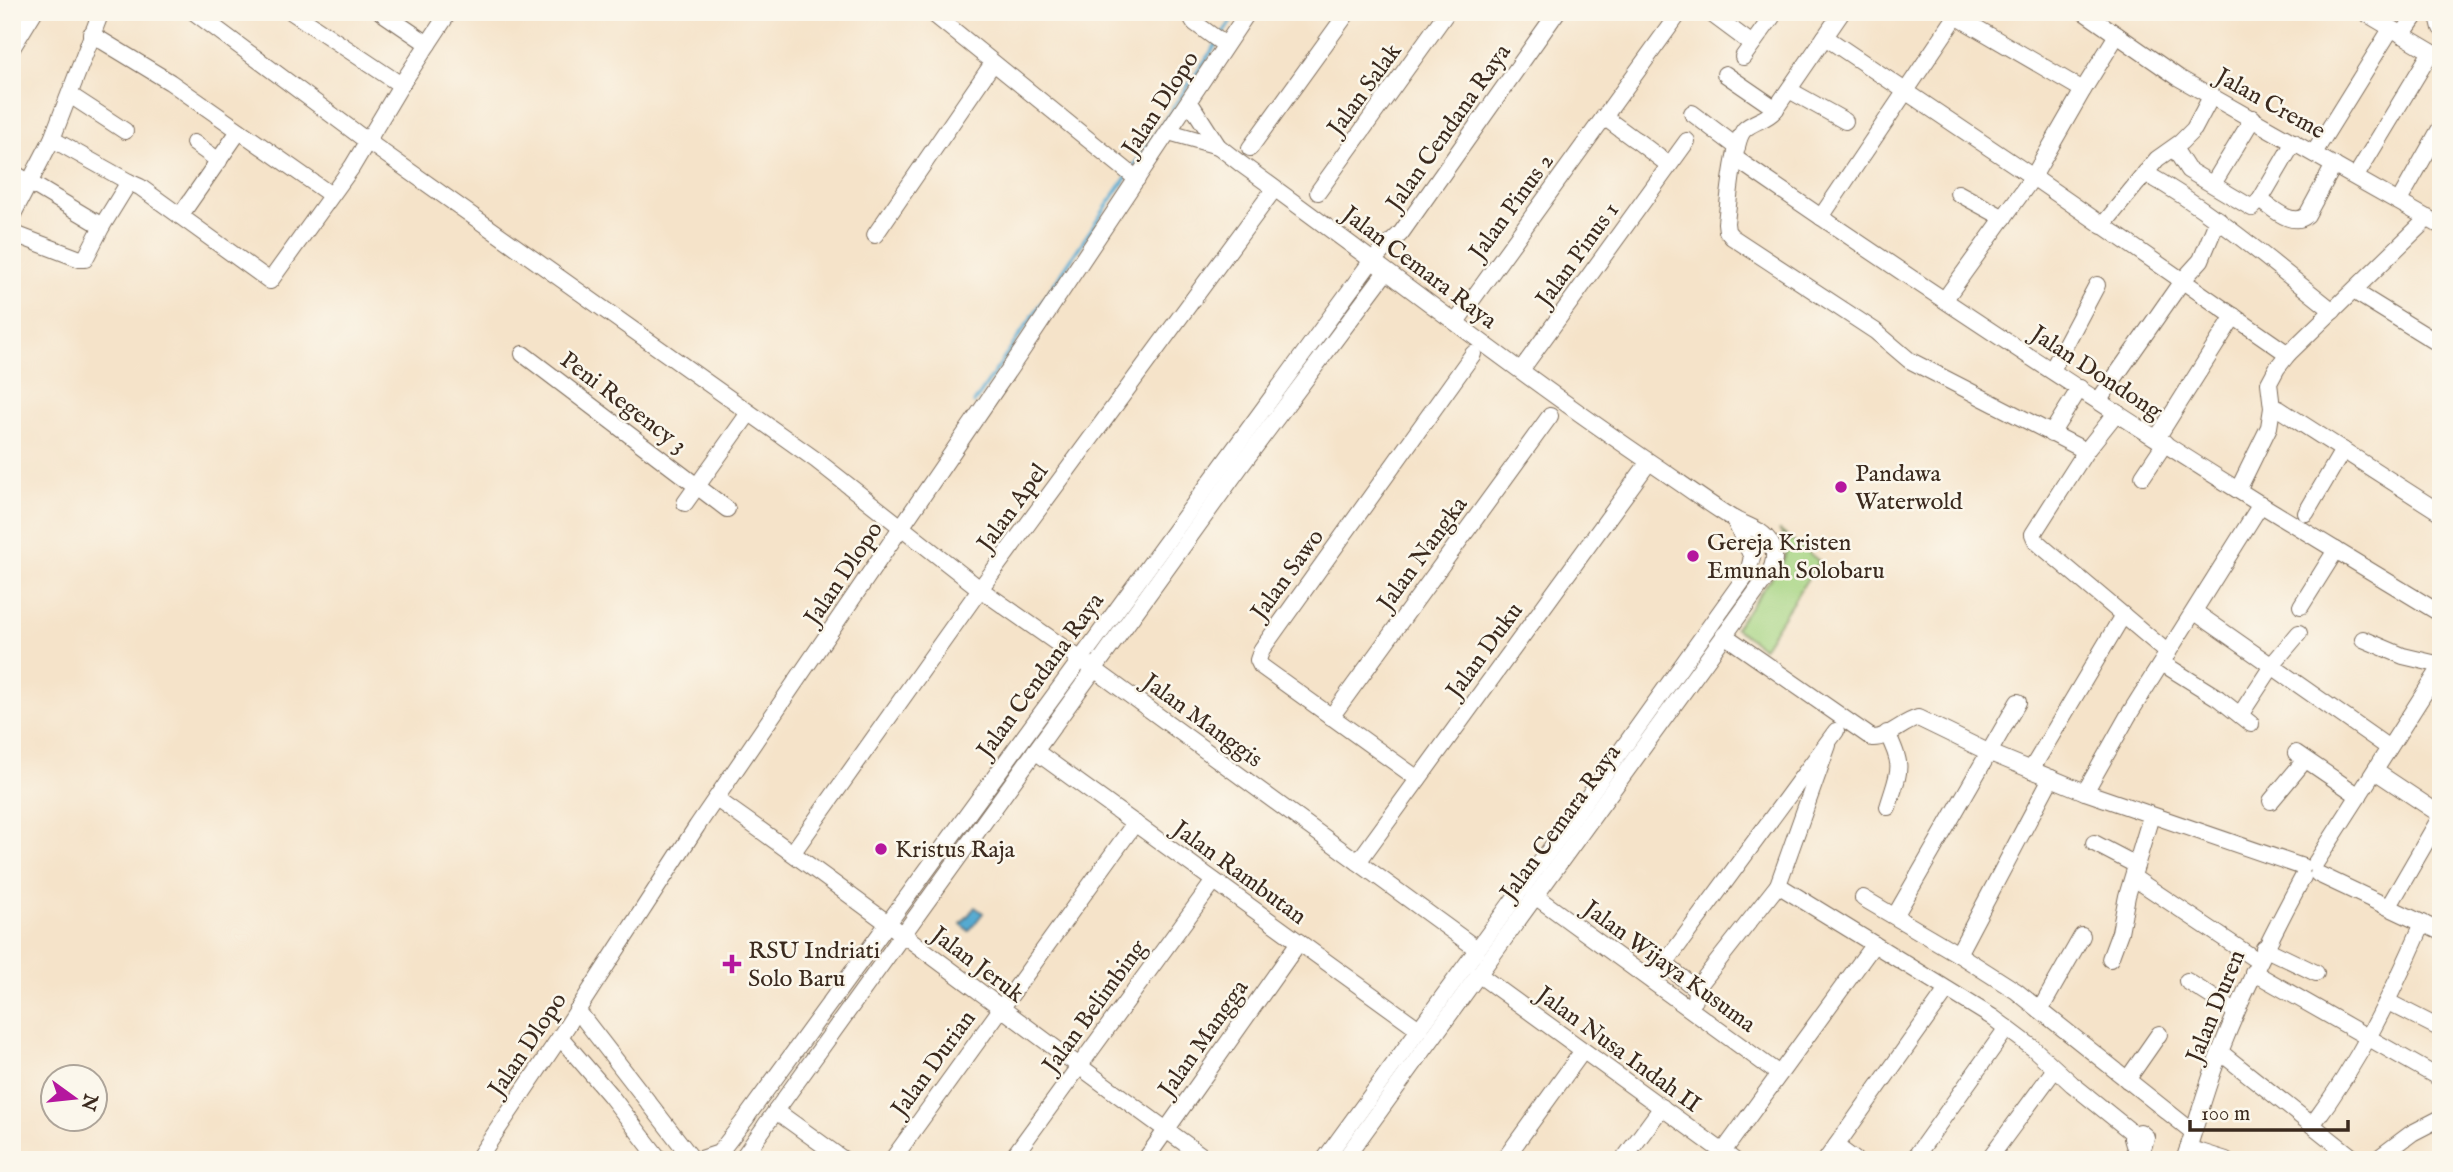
<svg xmlns="http://www.w3.org/2000/svg" width="2453" height="1172" viewBox="0 0 2453 1172" font-family="'IM FELL English',serif">
	<style>
		.green { fill: #a6d482; stroke: #707f50; stroke-width: 2 }
		.water { fill: #54aad1; stroke: #486a78; stroke-width: 2 }
		.lines { fill: none; stroke-linecap: round; stroke-linejoin: round }
		.stream { stroke: #54aad1; stroke-width: 3.5 }
		.minor-casing { stroke: #7c6b5a; stroke-width: 18 }
		.minor { stroke: #fff; stroke-width: 16 }
		.poi-dot { fill: #b5179e; stroke: #fbf7ec; stroke-width: 2.5 }
		.labels { text-anchor: middle; stroke-width: 5; stroke-linejoin: round; paint-order: stroke }
		.street-label { font-size: 24px; fill: #3b2a1e; stroke: #fbf7ec }
		.poi-label { font-size: 24px; fill: #3b2a1e; stroke: #fbf7ec; text-anchor: start }
	</style>
	<rect width="100%" height="100%" fill="#fbf7ec"/>
	<filter id="ink" filterUnits="userSpaceOnUse"><feTurbulence type="fractalNoise" baseFrequency=".0143" numOctaves="2"/><feDisplacementMap in="SourceGraphic" scale="14" xChannelSelector="R" yChannelSelector="G"/><feConvolveMatrix kernelMatrix="1 2 1 2 8 2 1 2 1" color-interpolation-filters="sRGB"/></filter>
	<filter id="wash" filterUnits="userSpaceOnUse"><feTurbulence type="fractalNoise" baseFrequency=".00686" numOctaves="4" result="noise"/><feDisplacementMap in="SourceGraphic" scale="28" xChannelSelector="R" yChannelSelector="G"/><feGaussianBlur stdDeviation="1.57" result="paint"/><feColorMatrix in="noise" values="0 0 0 0 0 0 0 0 0 0 0 0 0 0 0 0 0 1.4 0 .05"/><feComposite in="paint" operator="in"/></filter>
	<g filter="url(#wash)">
		<rect width="100%" height="100%" fill="#f5e3c9"/>
		<!-- green -->
		<path class="green" d="M1779,530l40,31 -56,87 -28,-20 48,-66c5,-13 5,-21 -4,-32z"/>
		<!-- water -->
		<path class="water" d="M975,907l8,6 -14,18 -8,-7z"/>
		<g class="lines">
			<!-- stream -->
			<g class="stream">
				<path d="M1221,36l17,-24"/>
				<path d="M1131,170l86,-127"/>
				<path d="M974,403l153,-227"/>
			</g>
		</g>
	</g>
	<g filter="url(#ink)">
		<g class="lines">
			<!-- minor casing -->
			<g class="minor-casing">
				<g id="minor">
					<path d="M194,12l173,129 449,319 164,129 114,80 383,280"/>
					<path d="M292,12l109,73"/>
					<path d="M381,12l47,32"/>
					<path d="M931,12l206,167"/>
					<path d="M1197,12l-4,8 2,3 30,22"/>
					<path d="M1709,12l43,32"/>
					<path d="M1842,12l-68,99c-8,9 -20,10 -29,18 -11,9 -17,77 -19,94l1,8 5,6 143,94 34,29 177,91"/>
					<path d="M2084,12l95,66 262,148"/>
					<path d="M2364,12l76,45"/>
					<path d="M2437,12l4,16"/>
					<path d="M91,34l79,48 161,113"/>
					<path d="M2402,35l16,-23"/>
					<path d="M1825,37l208,140 255,177"/>
					<path d="M12,48l22,-36"/>
					<path d="M1743,57l29,-40"/>
					<path d="M1725,74l51,35"/>
					<path d="M1789,90l56,31"/>
					<path d="M2083,90l34,-55"/>
					<path d="M70,95l55,36"/>
					<path d="M1189,101l29,45 23,18c139,100 274,207 416,303 25,17 49,35 75,51 14,8 31,11 39,26 6,10 3,20 -2,30l-425,586"/>
					<path d="M1692,113l45,34"/>
					<path d="M1604,117l30,22"/>
					<path d="M1169,132l49,14"/>
					<path d="M52,139l77,43"/>
					<path d="M1636,140l33,25"/>
					<path d="M194,143l25,18"/>
					<path d="M1250,148l98,-136"/>
					<path d="M2174,148l14,22 64,38 8,-8 34,-58"/>
					<path d="M2314,153l77,-124"/>
					<path d="M1735,158c172,119 347,235 525,346 60,37 121,73 181,110"/>
					<path d="M12,172l90,54"/>
					<path d="M2145,173c68,38 127,90 188,138"/>
					<path d="M2356,176l75,-124"/>
					<path d="M2213,184l40,-66"/>
					<path d="M1318,192l129,-180"/>
					<path d="M1958,193l46,25"/>
					<path d="M2260,200c13,8 32,28 47,15l27,-50"/>
					<path d="M2399,201l42,-74"/>
					<path d="M12,216l40,-77 49,-127"/>
					<path d="M180,216l59,-85"/>
					<path d="M1821,217l138,-205"/>
					<path d="M2102,226l55,-67 24,-17 13,-13 18,-34"/>
					<path d="M12,233l68,26h5l17,-33 27,-44 11,5 130,94 82,-114 49,-82 48,-73"/>
					<path d="M875,235l118,-172"/>
					<path d="M1373,260l28,-27 156,-221"/>
					<path d="M2360,295l81,50"/>
					<path d="M1945,299l88,-122 50,-87 -127,-74"/>
					<path d="M1456,322l224,-310"/>
					<path d="M523,354l204,155"/>
					<path d="M1521,370l166,-229"/>
					<path d="M2052,370l45,-85"/>
					<path d="M2099,400l83,-119 19,-21 17,-41"/>
					<path d="M2279,409l162,104"/>
					<path d="M2117,412l-31,39 -53,83 3,7 9,8 123,104"/>
					<path d="M2051,434l29,-46"/>
					<path d="M2157,438l77,-122"/>
					<path d="M2143,476l22,-33"/>
					<path d="M2238,490l31,-63 3,-19 -3,-25 8,-15 11,-14 140,-136"/>
					<path d="M685,503l64,-90"/>
					<path d="M2306,513l37,-63"/>
					<path d="M2301,606l35,-56"/>
					<path d="M2195,612l194,136"/>
					<path d="M1724,635l148,103c16,1 30,-16 46,-20l70,34 97,40 218,75"/>
					<path d="M2363,639l40,17 38,9"/>
					<path d="M2162,663l56,35 33,26"/>
					<path d="M2240,715l36,-55 23,-27"/>
					<path d="M1331,717l219,-301"/>
					<path d="M1887,733c18,36 12,37 1,74"/>
					<path d="M1828,745l-50,140 214,132 41,31 39,36 62,50 6,-2 6,5 -2,8 -6,2 -4,-2 -2,-7 2,-4"/>
					<path d="M1035,751l384,278"/>
					<path d="M2296,753l63,43"/>
					<path d="M2031,770l92,-155"/>
					<path d="M2375,771l66,44"/>
					<path d="M1418,779l-157,-113 -3,-6 4,-11 211,-295"/>
					<path d="M2085,792l43,-76 133,-212"/>
					<path d="M2271,801l34,-41"/>
					<path d="M722,803c164,115 322,240 486,357"/>
					<path d="M2094,843l42,22"/>
					<path d="M793,852l187,-263 292,-397"/>
					<path d="M1358,862l288,-396"/>
					<path d="M2315,864l126,-197"/>
					<path d="M2318,874l123,58"/>
					<path d="M2134,878l124,83"/>
					<path d="M1535,896l244,178"/>
					<path d="M1863,898l95,56 58,37 177,141"/>
					<path d="M2389,906l52,-90"/>
					<path d="M1895,916l123,-214"/>
					<path d="M2264,948l52,25"/>
					<path d="M1958,954l93,-176"/>
					<path d="M2110,959l10,-27 7,-36 24,-80"/>
					<path d="M1665,964l31,25 -1,11"/>
					<path d="M2253,972l188,107"/>
					<path d="M1478,974l256,186"/>
					<path d="M1652,981l184,-250"/>
					<path d="M2187,981l49,31"/>
					<path d="M1696,989l82,-104"/>
					<path d="M2388,1002l53,27"/>
					<path d="M577,1010l116,150"/>
					<path d="M2040,1010l42,-74"/>
					<path d="M560,1037l50,58 50,65"/>
					<path d="M2220,1052l136,108"/>
					<path d="M2127,1080l32,-46"/>
					<path d="M776,1111l68,49"/>
					<path d="M748,1115l622,-852"/>
					<path d="M2312,1125c48,-64 79,-129 111,-202"/>
					<path d="M765,1126l475,-659 145,-194"/>
					<path d="M1836,1146l19,14"/>
					<path d="M2188,1148l38,12"/>
					<path d="M701,1159l18,-6 28,-36"/>
					<path d="M477,1160l83,-123 137,-211 324,-474 227,-340"/>
					<path d="M741,1160l23,-32"/>
					<path d="M892,1160l243,-337"/>
					<path d="M1011,1160l203,-279"/>
					<path d="M1145,1160l154,-218"/>
					<path d="M1324,1160l246,-338 178,-249 4,-16 -18,-38"/>
					<path d="M1504,1160l78,-108"/>
					<path d="M1623,1160l39,-53"/>
					<path d="M1717,1160l157,-216"/>
					<path d="M1826,1160l121,-170"/>
					<path d="M1913,1160l94,-132"/>
					<path d="M1988,1160l67,-91"/>
					<path d="M2184,1160c13,-36 22,-73 36,-108 24,-62 52,-118 83,-175"/>
					<path d="M2376,1160l36,-27 29,-15"/>
				</g>
			</g>
			<!-- minor -->
			<use href="#minor" class="minor"/>
		</g>
	</g>
	<!-- markers -->
	<g class="poi-dot">
		<circle cx="1841" cy="487" r="7"/>
		<circle cx="1693" cy="556" r="7"/>
		<circle cx="881" cy="849" r="7"/>
		<path d="M728.5 953.5h7v7h7v7h-7v7h-7v-7h-7v-7h7z"/>
	</g>
	<g class="labels">
		<!-- street labels -->
		<g class="street-label">
			<text transform="translate(1364 89) rotate(-54)" y="8">Jalan Salak</text>
			<text transform="translate(1160 103) rotate(-57)" y="8">Jalan Dlopo</text>
			<text transform="translate(2271 103) rotate(29)" y="8">Jalan Creme</text>
			<text transform="translate(1448 127) rotate(-55)" y="8">Jalan Cendana Raya</text>
			<text transform="translate(1511 206) rotate(-54)" y="8">Jalan Pinus 2</text>
			<text transform="translate(1577 254) rotate(-54)" y="8">Jalan Pinus 1</text>
			<text transform="translate(1420 267) rotate(37)" y="8">Jalan Cemara Raya</text>
			<text transform="translate(2097 372) rotate(33)" y="8">Jalan Dondong</text>
			<text transform="translate(624 402) rotate(37)" y="8">Peni Regency 3</text>
			<text transform="translate(1012 507) rotate(-54)" y="8">Jalan Apel</text>
			<text transform="translate(1422 553) rotate(-54)" y="8">Jalan Nangka</text>
			<text transform="translate(843 573) rotate(-56)" y="8">Jalan Dlopo</text>
			<text transform="translate(1287 574) rotate(-54)" y="8">Jalan Sawo</text>
			<text transform="translate(1484 650) rotate(-54)" y="8">Jalan Duku</text>
			<text transform="translate(1040 675) rotate(-54)" y="8">Jalan Cendana Raya</text>
			<text transform="translate(1203 720) rotate(36)" y="8">Jalan Manggis</text>
			<text transform="translate(1560 822) rotate(-54)" y="8">Jalan Cemara Raya</text>
			<text transform="translate(1240 872) rotate(36)" y="8">Jalan Rambutan</text>
			<text transform="translate(978 964) rotate(37)" y="8">Jalan Jeruk</text>
			<text transform="translate(1670 966) rotate(36)" y="8">Jalan Wijaya Kusuma</text>
			<text transform="translate(1094 1006) rotate(-54)" y="8">Jalan Belimbing</text>
			<text transform="translate(2215 1006) rotate(-68)" y="8">Jalan Duren</text>
			<text transform="translate(1203 1038) rotate(-55)" y="8">Jalan Mangga</text>
			<text transform="translate(527 1044) rotate(-56)" y="8">Jalan Dlopo</text>
			<text transform="translate(1619 1049) rotate(36)" y="8">Jalan Nusa Indah II</text>
			<text transform="translate(933 1063) rotate(-54)" y="8">Jalan Durian</text>
		</g>
		<!-- poi labels -->
		<g class="poi-label">
			<text x="1855" y="481">Pandawa<tspan x="1855" dy="28">Waterwold</tspan></text>
			<text x="1707" y="550">Gereja Kristen<tspan x="1707" dy="28">Emunah Solobaru</tspan></text>
			<text x="895" y="857">Kristus Raja</text>
			<text x="748" y="958">RSU Indriati<tspan x="748" dy="28">Solo Baru</tspan></text>
		</g>
	</g>
	<!-- margin -->
	<rect width="2453" height="1172" fill="none" stroke="#fbf7ec" stroke-width="42"/>
	<!-- north arrow -->
	<g transform="translate(74 1098) rotate(105)"><circle r="33" fill="#fbf7ec" stroke="#aea59a" stroke-width="2"/>
	<path d="M0-5L12 26L0 18L-12 26Z" fill="#b5179e"/>
	<text y="-10" font-size="19" font-weight="bold" text-anchor="middle" fill="#3b2a1e">N</text>
	</g>
	<!-- scale -->
	<path d="M2190 1120v10h158v-10" fill="none" stroke="#3b2a1e" stroke-width="3.5"/>
	<text x="2201" y="1120" font-size="21" fill="#3b2a1e" stroke="#fbf7ec" stroke-width="5" paint-order="stroke">100 m</text>
</svg>
